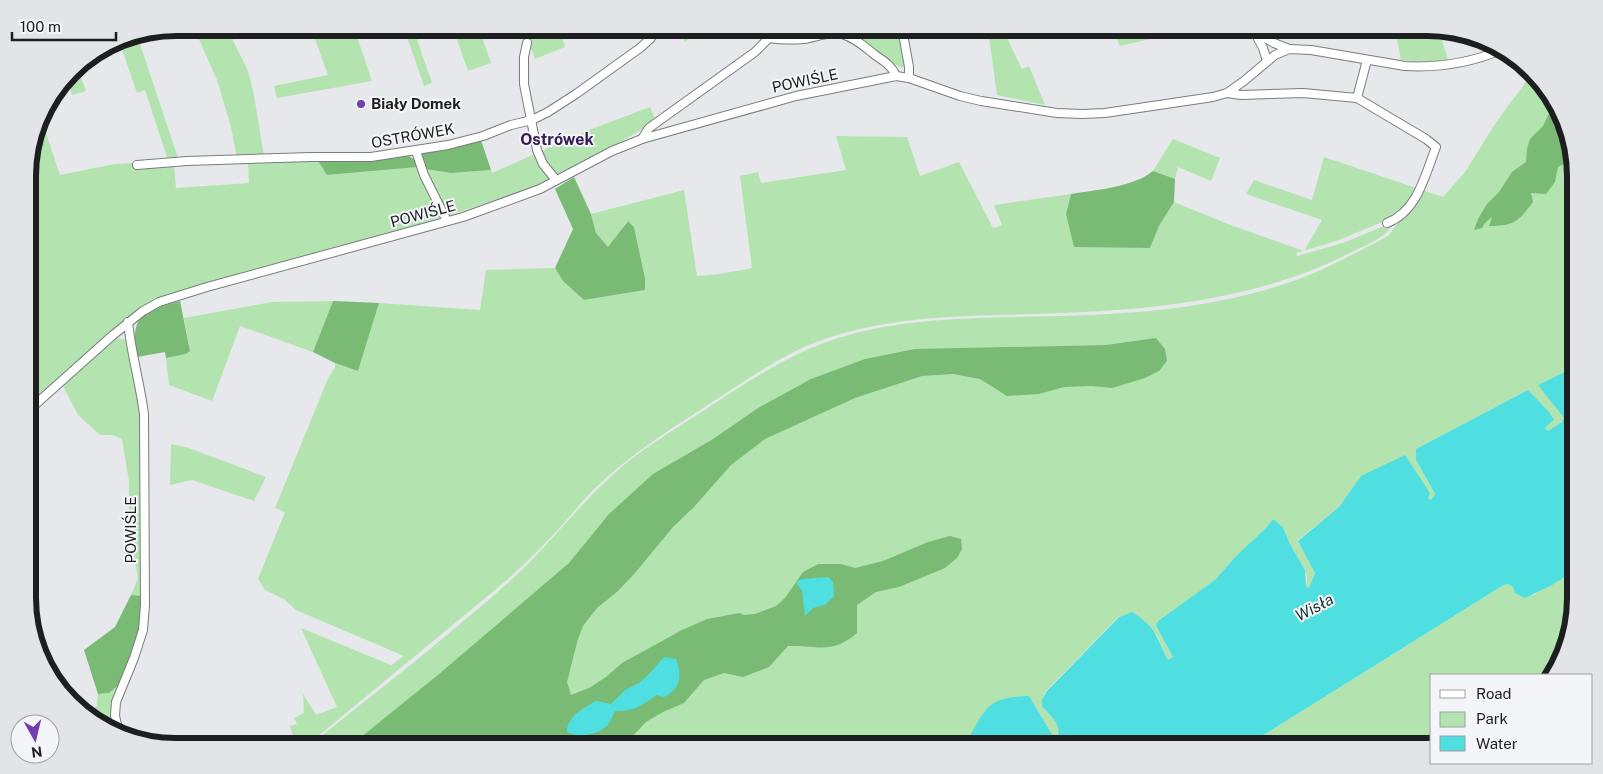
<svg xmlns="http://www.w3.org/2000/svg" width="1603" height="774" viewBox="0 0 1603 774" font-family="'Public Sans',sans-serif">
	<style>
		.green { fill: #b3e4af }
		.forest { fill: #79bb74 }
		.water { fill: #4fdfe1 }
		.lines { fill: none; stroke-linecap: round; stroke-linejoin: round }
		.minor-casing { stroke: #7a7c7f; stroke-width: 10 }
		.minor { stroke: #fff; stroke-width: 8 }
		.poi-dot { fill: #723cb2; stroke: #f3f5f8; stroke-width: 2 }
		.labels { text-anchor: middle; stroke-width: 4; stroke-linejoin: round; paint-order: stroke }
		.street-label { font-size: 15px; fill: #1d1e1f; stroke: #f3f5f8 }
		.poi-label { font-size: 15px; font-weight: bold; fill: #1d1e1f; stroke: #f3f5f8; text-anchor: start }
		.neighbourhood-label { font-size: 16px; font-weight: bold; fill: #351b54; stroke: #f3f5f8 }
		.water-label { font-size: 16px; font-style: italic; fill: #193132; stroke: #f3f5f8 }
		.rim { fill: none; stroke: #1d1e1f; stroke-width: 6 }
	</style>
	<rect width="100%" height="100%" fill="#e6e8eb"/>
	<!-- green -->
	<g class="green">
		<path d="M194,28h33l21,43 6,24 10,62 -27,1 -6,-31 -14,-47z"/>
		<path d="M311,28h13l4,5 14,-5h26l-13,3 17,50 -95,17 -3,-12 54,-11z"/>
		<path d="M404,28h9l19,55 -8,3z"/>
		<path d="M453,28h26l12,35 -23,8z"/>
		<path d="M524,28h35l6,19 -30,12z"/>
		<path d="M678,28h22l-15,14z"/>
		<path d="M842,28h55l9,37 -4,3 -21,-12 -20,-17 -17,-8z"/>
		<path d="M988,28h21l-6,2 19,39 7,-3 16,39 -48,-10z"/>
		<path d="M1112,28h44l3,9 -39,9z"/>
		<path d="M1396,34l45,2 7,24 -20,2 -27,-2z"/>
		<path d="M137,35l41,123 -10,2 -23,-70 -8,3 -18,-52h-3l4,-2z"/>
		<path d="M77,66l9,25 -14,4 -5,-15z"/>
		<path d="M1531,75l14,11 29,71 1,210 -36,18 25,33 -2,4 -14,9 -3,-3 9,-8 -5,-8 -21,-22 -112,59v11l19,34 -4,6 -70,-24 -22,31 -41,33 17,33 -6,16 -3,-2 1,-8 -2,-9 -15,-26 -7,-17 -10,-8 -7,9 -30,28 -21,24 -57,41 -2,6 17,30 -5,4 -11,-26 -25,-23 -14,5 -73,75 -3,8v6c7,9 21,19 15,31l-4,-1 -24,-40 -61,42 -2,8h-657c67,-54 136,-107 200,-164 39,-35 69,-77 108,-111 26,-23 57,-41 86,-60 43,-28 85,-57 135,-73 81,-25 167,-19 251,-23 75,-3 154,-13 223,-41 23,-10 45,-22 67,-33l10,-6 11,-15 -6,-3 -55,23 -43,13 1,3 46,-13 48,-20 2,1c-8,15 -30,22 -45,30 -98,49 -208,57 -315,60 -74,2 -147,2 -217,28 -35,14 -67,36 -99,57 -43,28 -87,55 -124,91 -11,11 -20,23 -30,34 -18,20 -36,38 -56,56l-201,166h-10l-6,-20 7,-2 -3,-6 10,-5 -1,-19 13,21 21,-8 -36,-79 90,37 13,-9 -108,-46 -12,-11 -19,-9 -7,-11 27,-67 -10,-4 54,-132 6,-8v-5l23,8 21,-68 101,7 6,-40 69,-2 8,13 21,19 61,-10v-12l-11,-52 -7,-5 -18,27 -13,-15 -5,-19 93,-24 13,86 23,-2 32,-6 -12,-92 18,-4 3,11 85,-13 -10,-34 71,1 13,39 39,-14 34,66 9,-3 -8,-20 77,-11 -5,20 46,33 38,1 9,-22 15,-24 54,22 76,27 18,-31 -76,-26 8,-14 58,20 12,-43 119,40 22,-25 32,-51z"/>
		<path d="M650,107l6,14 -34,20 -86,45 -88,30 -23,-47 26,4 40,-3 1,3 97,-43z"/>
		<path d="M41,118l19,57 55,-11 18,-1 -1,3 42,-1 2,23 73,-5 -1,-20 69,-4 11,16 90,-8 23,51 -289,83 -10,7 -114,98v-239z"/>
		<path d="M1173,139l47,19 -9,23 -33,-14 -3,12 -22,-8z"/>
		<path d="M333,301l-20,51 -73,-26 -28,75 -43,-16 -3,-27 20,-4 4,-3 -6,-33 88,-16z"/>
		<path d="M115,338l11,2 15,71 1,185 -11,-1 7,-17 -9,-46v-51l-7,-42 -10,-4h-12l-22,-20 -15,-29z"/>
		<path d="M171,444l18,4 77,29 -12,24 -62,-21 -22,5z"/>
		<path d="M1575,570v28l-15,65 -10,12h-118v71h-186l256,-160 6,-2 25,11z"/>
		<path d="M121,683c-11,23 -11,25 -5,50l-5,-2 -22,-18 8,-7 1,-12 11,-1z"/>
	</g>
	<!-- forest -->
	<g class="forest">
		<path d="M1553,105l18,44 -3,13 -10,5 -3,15 -9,12 -15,-1 2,9c-15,20 -19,24 -44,24l3,-9 -7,6 -3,5 -8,2 4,-11 9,-15 12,-12 13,-20 14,-10 1,-13 3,-10 13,-13z"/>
		<path d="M481,140l10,30 -40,3 -26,-4 -5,-12 2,-5z"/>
		<path d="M407,155l8,5 3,7 -91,8 -10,-16z"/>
		<path d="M1153,171l22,8 -1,23 -15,24 -9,22 -76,-1 -8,-33 5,-20c24,-4 63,-7 82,-23z"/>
		<path d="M574,177l17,37 5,19 12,14 20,-26 6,6 11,51v12l-61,10 -21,-19 -8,-13 18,-39 -18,-40z"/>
		<path d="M180,301l10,50 -4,3 -20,4 -1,-6 -28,5c-8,-41 6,-47 43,-56z"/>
		<path d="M333,301l46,2 -21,68 -23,-8 -22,-11z"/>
		<path d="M1156,338l9,11 2,12 -8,10 -14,7 -33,10 -20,-2 -28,1 -25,7 -32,2 -27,-17 -27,-5 -31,2 -67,22 -90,41 -34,26 -37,42 -21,20 -38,46 -17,18 -21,17 -14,18 -5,13 -11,43 4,13 18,-7 17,-11 16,-14 60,-33 25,-11 32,-6 5,2 11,-1 21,-8 9,-8 18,-26 15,-8h23l14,4 28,-7 45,-19 22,-6 11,3 1,10 -5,9 -12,10 -46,19 -23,5 -19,13v28c-26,22 -38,12 -69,13l-19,21 -26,10 -19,-4 -20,7 -20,23 -21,9 -17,10 -23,24h-273l89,-72 130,-111 40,-49 44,-40 60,-35 45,-31 53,-29 54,-20 50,-10 191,-4z"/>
		<path d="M131,595l11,1 -1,32 -5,19 -15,36 -12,10 -11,1 -14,-44 31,-23z"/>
	</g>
	<!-- water -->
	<g class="water">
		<path d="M1575,367v203l-23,15 -27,13 -10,-5 -2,-6 -5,-3 -6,2 -256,160h-280c2,-9 17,-35 25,-41 8,-7 27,-9 38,-9l24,40 4,1c6,-12 -8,-22 -15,-31v-6l4,-8 73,-75 13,-5c24,15 24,24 36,48l5,-3 -17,-31 2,-5 57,-41 21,-24 30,-28 7,-9 10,8 7,17 15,26 1,16 3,2 6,-15 -17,-32 41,-34 22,-31 44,-21 25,38 -2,5 3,2 4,-6 -19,-34v-11l112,-59 21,22 5,8 -9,8 3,3 14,-9 2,-4 -26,-33z"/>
		<path d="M828,577l5,5 1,14 -9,9 -12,3 -8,8 -3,-25 -6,-9 6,-3z"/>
		<path d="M664,657l12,2c6,17 5,30 -12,38l-8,-2c-13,11 -25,17 -41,16 -2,4 -4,10 -7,14 -9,10 -30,13 -41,7 0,-16 17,-24 29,-31l15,3 14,-14 14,-7 10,-9z"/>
	</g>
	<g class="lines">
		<!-- minor casing -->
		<g class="minor-casing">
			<g id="minor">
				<path d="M902,28l7,39v11"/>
				<path d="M1253,31l21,12 15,6"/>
				<path d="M1255,33l8,15 4,13"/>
				<path d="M769,38c12,2 23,2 35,1 12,-2 26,-8 38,-5 13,4 23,13 33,21 9,6 17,11 21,21"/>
				<path d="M527,43l-3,14v27l13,66 6,14 13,16"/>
				<path d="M1227,93l14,2 62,-2 54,5 69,41 10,8c-11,28 -18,64 -49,76"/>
				<path d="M1357,98l10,-38"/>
				<path d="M642,139l7,-11 106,-76 14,-14 7,-10"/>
				<path d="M416,151l8,24 23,46"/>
				<path d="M137,165l50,-4 124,-4h60l77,-12 35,-9 28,-11 21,-5 16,-8 28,-18 64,-46 10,-9 8,-11"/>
				<path d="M28,411l85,-76 30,-24 16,-9 48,-15 256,-70 77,-28 72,-38 30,-12 154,-43 100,-20 13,2 51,18 21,5 76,12 25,1 23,-1 108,-16 14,-4 17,-12 31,-26 14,-6 22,1 94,16c34,2 65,-3 96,-16"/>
				<path d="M119,733l-4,-17 1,-14 18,-44 9,-28 2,-25 -1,-191c-4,-31 -13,-61 -16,-92"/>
			</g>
		</g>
		<!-- minor -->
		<use href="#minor" class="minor"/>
	</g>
	<!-- markers -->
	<circle class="poi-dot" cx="361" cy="104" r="5"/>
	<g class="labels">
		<!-- street labels -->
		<g class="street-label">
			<text transform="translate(805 81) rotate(-12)" y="5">POWIŚLE</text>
			<text transform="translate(413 136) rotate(-10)" y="5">OSTRÓWEK</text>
			<text transform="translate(423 214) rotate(-15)" y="5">POWIŚLE</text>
			<text transform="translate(131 530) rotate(-90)" y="5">POWIŚLE</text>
		</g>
		<!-- poi labels -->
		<g class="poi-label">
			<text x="371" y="109">Biały Domek</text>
		</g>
		<!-- neighbourhood labels -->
		<g class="neighbourhood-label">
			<text x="557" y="145">Ostrówek</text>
		</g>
		<!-- water labels -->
		<g class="water-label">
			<text transform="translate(1314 607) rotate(-28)" y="6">Wisła</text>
		</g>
	</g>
	<!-- crop -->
	<path d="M0 0H1603V774H0ZM176 36H1427A140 140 0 0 1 1567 176V598A140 140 0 0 1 1427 738H176A140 140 0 0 1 36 598V176A140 140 0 0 1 176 36Z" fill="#e2e4e7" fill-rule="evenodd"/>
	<path class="rim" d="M176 36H1427A140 140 0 0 1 1567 176V598A140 140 0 0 1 1427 738H176A140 140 0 0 1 36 598V176A140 140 0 0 1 176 36Z"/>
	<!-- legend -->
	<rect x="1430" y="674" width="162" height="90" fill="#f3f5f8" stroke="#9d9fa1"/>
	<rect x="1440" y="690" width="25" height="8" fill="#ffffff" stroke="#9d9fa1"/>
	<text x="1476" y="699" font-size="15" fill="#1d1e1f">Road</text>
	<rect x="1440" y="712" width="25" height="15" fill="#b3e4af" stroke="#9d9fa1"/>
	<text x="1476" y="724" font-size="15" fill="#1d1e1f">Park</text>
	<rect x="1440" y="736" width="25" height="15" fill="#4fdfe1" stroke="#9d9fa1"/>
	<text x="1476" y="749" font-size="15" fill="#1d1e1f">Water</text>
	<!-- north arrow -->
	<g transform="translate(35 739) rotate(172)"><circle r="24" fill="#f3f5f8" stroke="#9d9fa1"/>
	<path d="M0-4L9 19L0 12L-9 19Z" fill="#723cb2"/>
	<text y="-8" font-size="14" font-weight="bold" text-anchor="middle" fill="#1d1e1f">N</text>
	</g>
	<!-- scale -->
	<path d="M12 32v8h104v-8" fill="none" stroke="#1d1e1f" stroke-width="2.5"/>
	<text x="20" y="32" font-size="15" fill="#1d1e1f" stroke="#f3f5f8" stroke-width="4" paint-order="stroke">100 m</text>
</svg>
